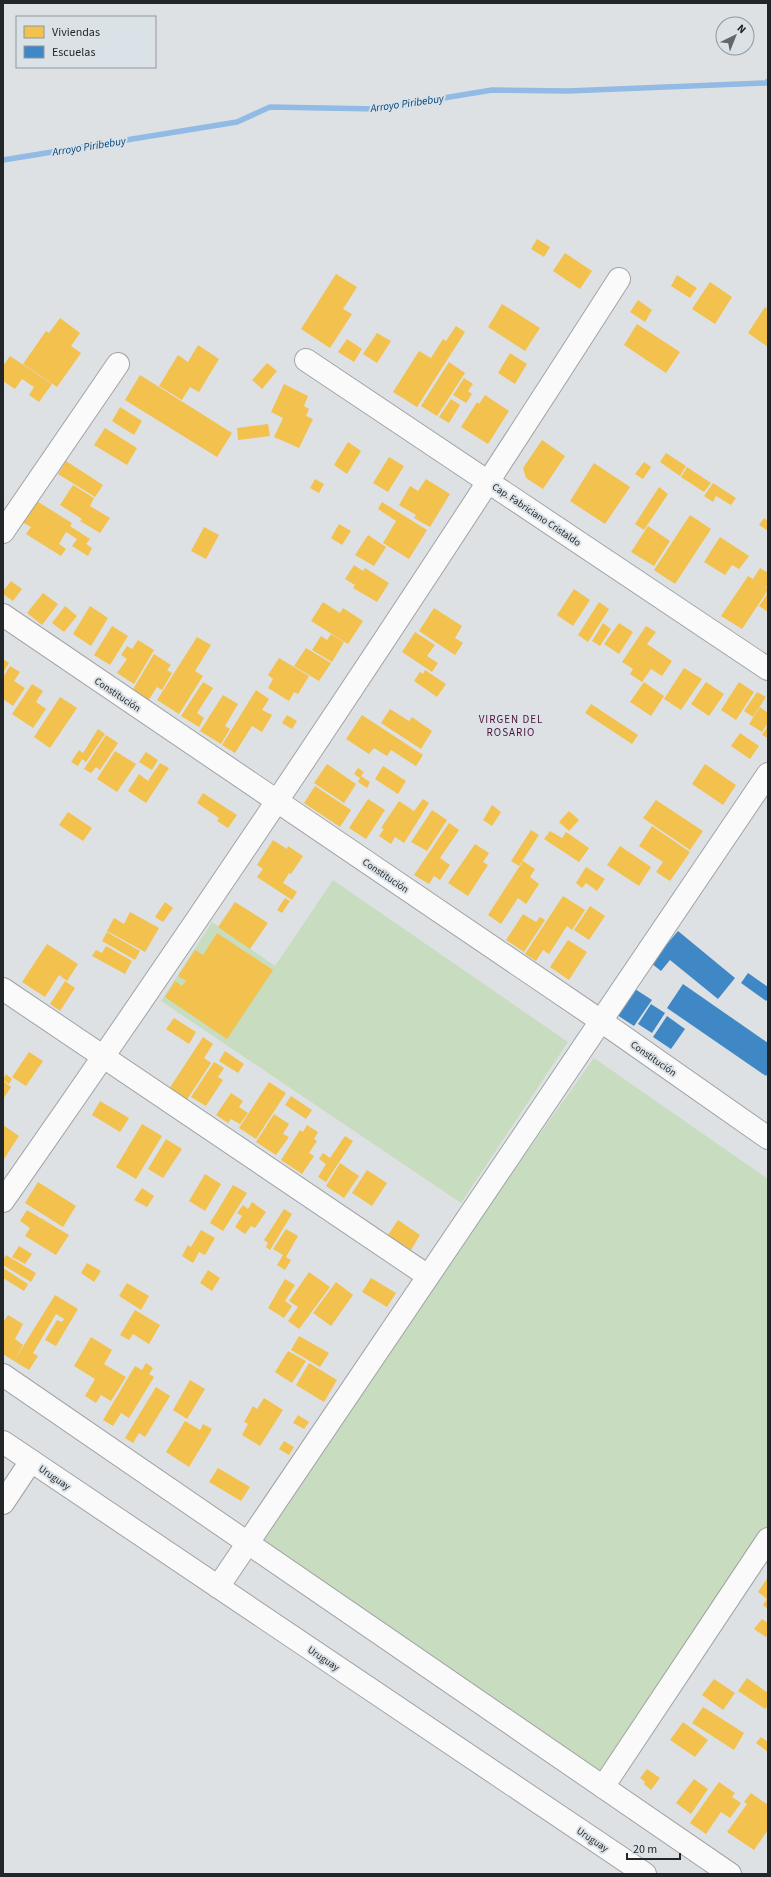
<svg xmlns="http://www.w3.org/2000/svg" width="771" height="1877" viewBox="0 0 771 1877" font-family="'Source Sans 3',sans-serif">
	<style>
		.green { fill: #c8dcc0 }
		.homes { fill: #f2c14e }
		.schools { fill: #3f88c5 }
		.lines { fill: none; stroke-linecap: round; stroke-linejoin: round }
		.stream { stroke: #91bae5; stroke-width: 5.5 }
		.minor-casing { stroke: #a1a3a5; stroke-width: 24 }
		.minor { stroke: #fafafb; stroke-width: 22 }
		.labels { text-anchor: middle; stroke-width: 4; stroke-linejoin: round; paint-order: stroke }
		.street-label { font-size: 10px; fill: #232628; stroke: #dbe2e7 }
		.water-label { font-size: 11px; font-style: italic; fill: #004278; stroke: #dbe2e7 }
		.neighbourhood-label { font-size: 11px; letter-spacing: 1px; fill: #4e1239; stroke: #dbe2e7 }
	</style>
	<rect width="100%" height="100%" fill="#dee1e4"/>
	<!-- green -->
	<g class="green">
		<path d="M333,880l235,162 -107,161 -300,-202 51,-79 63,44z"/>
		<path d="M594,1058l174,121v352l-165,256 -355,-244z"/>
	</g>
	<!-- homes -->
	<g class="homes">
		<path d="M537,239l13,8 -6,10 -13,-8z"/>
		<path d="M565,253l27,18 -12,18 -27,-18z"/>
		<path d="M336,274l21,13 -14,22 9,5 -22,34 -29,-19z"/>
		<path d="M677,275l20,13 -7,10 -19,-12z"/>
		<path d="M710,282l22,15 -17,27 -23,-15z"/>
		<path d="M638,300l14,10 -7,12 -15,-10z"/>
		<path d="M502,304l38,24 -15,23 -37,-24z"/>
		<path d="M765,307l3,3v37l-20,-14z"/>
		<path d="M60,318l20,15 -9,13 10,7 -24,34 -34,-23 23,-33 3,2z"/>
		<path d="M637,324l43,28 -14,21 -42,-28z"/>
		<path d="M456,326l9,6 -48,75 -24,-15 26,-41 12,7 12,-19 3,2z"/>
		<path d="M377,333l14,8 -14,22 -14,-9z"/>
		<path d="M347,339l15,10 -8,13 -16,-10z"/>
		<path d="M198,345l21,14 -20,33 -9,-5 -8,13 -23,-14 19,-31 10,7z"/>
		<path d="M510,353l17,11 -12,20 -17,-11z"/>
		<path d="M10,356l42,28 -13,18 -10,-7 5,-8 -12,-8 -7,10 -12,-8v-15z"/>
		<path d="M449,362l16,11 -28,43 -16,-10z"/>
		<path d="M267,363l10,8 -15,18 -10,-9z"/>
		<path d="M140,375l92,58 -15,24 -92,-57z"/>
		<path d="M464,378l9,6 -5,7 4,3 -6,9 -13,-8z"/>
		<path d="M284,384l24,12 -4,10 5,3 -3,7 7,3 -14,29 -25,-11 9,-19 -12,-6z"/>
		<path d="M485,395l24,16 -21,33 -27,-17 16,-25 2,2z"/>
		<path d="M451,399l9,6 -11,18 -10,-6z"/>
		<path d="M120,407l22,14 -8,14 -22,-14z"/>
		<path d="M268,424l2,12 -32,4 -1,-12z"/>
		<path d="M105,428l32,20 -10,17 -33,-20z"/>
		<path d="M542,440l23,16 -22,33 -17,-11 -3,-10z"/>
		<path d="M348,442l13,9 -14,23 -13,-9z"/>
		<path d="M666,453l20,13 -6,10 -20,-14z"/>
		<path d="M389,457l15,9 -16,26 -15,-9z"/>
		<path d="M66,461l37,24 -8,12 -37,-23z"/>
		<path d="M644,462l7,5 -8,12 -8,-5z"/>
		<path d="M594,463l36,24 -25,37 -35,-23z"/>
		<path d="M687,467l24,16 -7,9 -23,-15z"/>
		<path d="M315,479l9,5 -5,9 -9,-5z"/>
		<path d="M426,479l24,15 -20,33 -16,-9 2,-3 -17,-10 11,-19 8,5z"/>
		<path d="M713,483l23,15 -5,7 -15,-9 -3,6 -9,-6z"/>
		<path d="M73,485l21,13 -4,8 20,12 -10,15 -20,-12 2,-2 -22,-14z"/>
		<path d="M659,487l9,7 -24,36 -9,-6z"/>
		<path d="M35,500l37,23 -2,3 20,13 -4,5 6,4 -4,8 -16,-10 5,-7 -11,-7 -7,12 7,5 -5,7 -35,-22 5,-7 -9,-5z"/>
		<path d="M382,502l45,28 -18,29 -26,-16 13,-22 -18,-12z"/>
		<path d="M690,515l21,14 -36,55 -21,-14z"/>
		<path d="M764,518l4,3v10l-9,-6z"/>
		<path d="M339,524l12,7 -9,14 -11,-7z"/>
		<path d="M648,526l22,15 -16,25 -23,-14z"/>
		<path d="M204,527l15,8 -13,24 -15,-8z"/>
		<path d="M368,535l18,12 -12,19 -19,-11z"/>
		<path d="M720,537l29,19 -10,13 -7,-4 -7,10 -21,-13z"/>
		<path d="M354,565l9,6 2,-3 24,15 -12,19 -24,-14 2,-3 -10,-6z"/>
		<path d="M760,568l8,5v11l-2,3 2,3 -26,39 -21,-13 27,-40 5,3z"/>
		<path d="M11,581l11,8 -9,12 -10,-7v-3z"/>
		<path d="M574,589l16,11 -17,26 -16,-11z"/>
		<path d="M43,593l15,11 -16,21 -15,-12z"/>
		<path d="M768,593v19l-9,-6z"/>
		<path d="M323,602l17,11 3,-5 20,13 -15,23 -37,-23z"/>
		<path d="M599,602l10,7 -21,33 -10,-7z"/>
		<path d="M65,606l12,10 -13,16 -12,-9z"/>
		<path d="M90,606l18,12 -17,28 -18,-12z"/>
		<path d="M434,608l28,18 -7,12 8,5 -8,12 -36,-24z"/>
		<path d="M603,623l8,6 -11,17 -8,-5z"/>
		<path d="M619,623l14,9 -14,22 -15,-10z"/>
		<path d="M112,626l16,10 -18,29 -16,-10z"/>
		<path d="M646,626l10,6 -9,12 25,17 -10,15 -11,-7 -9,13 -12,-8 3,-5 -11,-7z"/>
		<path d="M415,632l20,13 -8,11 11,7 -6,9 -30,-20z"/>
		<path d="M331,634l13,8 -12,20 -20,-12 9,-14 6,4z"/>
		<path d="M197,637l14,8 -16,26 8,5 -24,38 -22,-14z"/>
		<path d="M138,640l16,10 -20,34 -17,-11 10,-14 -6,-4 6,-9 5,3z"/>
		<path d="M306,648l25,15 -12,18 -25,-15z"/>
		<path d="M154,654l17,11 -4,5 5,3 -10,17 -5,-3 -9,14 -16,-10z"/>
		<path d="M279,658l30,18 -11,18 -4,-2 -5,9 -21,-13 5,-9 -5,-4z"/>
		<path d="M3,659l6,4 -6,10z"/>
		<path d="M10,666l10,6 -6,9 11,7 -12,18 -10,-7v-22z"/>
		<path d="M684,668l18,11 -21,31 -17,-11z"/>
		<path d="M425,670l21,14 -9,13 -23,-16 6,-9 3,2z"/>
		<path d="M203,682l10,6 -16,25 7,5 -5,9 -18,-11z"/>
		<path d="M644,682l20,14 -13,20 -21,-14z"/>
		<path d="M706,682l18,12 -15,22 -18,-12z"/>
		<path d="M739,682l15,10 -18,28 -15,-10z"/>
		<path d="M32,684l11,7 -7,11 10,7 -13,19 -21,-14z"/>
		<path d="M256,690l13,9 -7,11 10,5 -10,17 -10,-6 -17,27 -13,-8z"/>
		<path d="M757,692l9,5 -13,20 -9,-6z"/>
		<path d="M223,695l15,9 -13,22 5,3 -9,15 -21,-13z"/>
		<path d="M60,697l17,11 -27,40 -16,-11z"/>
		<path d="M591,704l47,31 -6,9 -47,-31z"/>
		<path d="M760,707l8,6v10l-6,9 -13,-8z"/>
		<path d="M390,709l19,12 3,-4 20,14 -11,18 -40,-26z"/>
		<path d="M287,715l10,6 -5,8 -10,-6z"/>
		<path d="M362,715l61,40 -7,11 -25,-16 -4,6 -13,-8 -5,6 -23,-15z"/>
		<path d="M768,726v12l-6,-3z"/>
		<path d="M98,729l7,5 -19,28 -4,-3 -4,7 -7,-4 8,-12 4,3z"/>
		<path d="M740,733l19,13 -9,13 -19,-13z"/>
		<path d="M106,735l12,8 -18,27 -4,-3 -5,6 -7,-4z"/>
		<path d="M115,751l21,13 -19,28 -20,-13z"/>
		<path d="M146,752l12,8 -6,10 -13,-8z"/>
		<path d="M160,763l9,5 -23,35 -18,-12 11,-17 9,7z"/>
		<path d="M327,764l29,20 -12,19 -30,-20z"/>
		<path d="M705,764l31,21 -13,20 -31,-21z"/>
		<path d="M383,766l23,15 -8,13 -23,-15z"/>
		<path d="M358,768l6,4 -3,4 9,6 -3,6 -9,-6 2,-4 -6,-4z"/>
		<path d="M315,786l36,24 -11,17 -36,-24z"/>
		<path d="M203,793l34,22 -9,13 -11,-7 2,-3 -22,-15z"/>
		<path d="M368,799l17,11 -19,29 -17,-11z"/>
		<path d="M423,799l6,4 -25,40 -9,-6 -4,7 -12,-8 5,-7 -3,-1 18,-27 15,10z"/>
		<path d="M656,800l47,31 -13,19 -47,-32z"/>
		<path d="M492,805l9,7 -9,14 -9,-6z"/>
		<path d="M432,810l15,10 -20,31 -16,-9z"/>
		<path d="M569,811l10,9 -10,11 -10,-9z"/>
		<path d="M68,812l24,16 -9,13 -24,-16z"/>
		<path d="M449,823l10,7 -19,28 10,7 -10,15 -6,-4 -5,8 -15,-9z"/>
		<path d="M652,826l38,26 -20,29 -14,-9 7,-10 -24,-16z"/>
		<path d="M531,830l8,5 -20,31 -8,-5z"/>
		<path d="M550,831l12,7 4,-6 23,16 -10,14 -35,-23z"/>
		<path d="M273,840l14,9 1,-3 15,10 -12,18 -2,-1 -6,10 14,9 -5,8 -35,-23 6,-8 -6,-4z"/>
		<path d="M475,844l14,9 -6,9 5,3 -20,31 -20,-13z"/>
		<path d="M620,846l31,21 -12,19 -32,-21z"/>
		<path d="M523,861l12,8 -5,8 9,7 -13,20 -8,-6 -17,26 -13,-9z"/>
		<path d="M586,867l19,12 -8,12 -11,-8 -4,5 -6,-5z"/>
		<path d="M563,896l22,14 -13,20 -5,-4 -18,28 -6,-4 -7,11 -11,-7z"/>
		<path d="M285,898l5,3 -8,12 -5,-3z"/>
		<path d="M165,902l8,6 -10,14 -8,-5z"/>
		<path d="M235,902l33,21 -18,26 -32,-22z"/>
		<path d="M590,906l15,10 -16,24 -15,-10z"/>
		<path d="M130,912l29,16 -14,24 -38,-21 7,-13 10,6z"/>
		<path d="M523,914l13,8 4,-5 5,3 -21,32 -18,-12z"/>
		<path d="M107,932l33,19 -5,9 -33,-19z"/>
		<path d="M217,933l56,37 -46,69 -62,-42 10,-16 7,5 4,-5 -8,-5 17,-26 8,5z"/>
		<path d="M568,940l19,12 -18,28 -19,-13z"/>
		<path d="M47,944l31,20 -11,17 -8,-6 -14,22 -23,-15z"/>
		<path d="M106,946l26,15 -7,13 -33,-18 4,-6 6,3z"/>
		<path d="M65,981l10,7 -15,23 -10,-7z"/>
		<path d="M174,1018l22,14 -7,12 -23,-15z"/>
		<path d="M203,1037l10,7 -9,14 7,5 -25,38 -17,-12z"/>
		<path d="M225,1051l19,13 -6,9 -19,-12z"/>
		<path d="M29,1052l14,9 -17,25 -14,-9z"/>
		<path d="M214,1062l10,6 -6,9 5,3 -17,26 -15,-9z"/>
		<path d="M6,1074l6,5 -3,5 -6,-4z"/>
		<path d="M3,1081l8,6 -8,12z"/>
		<path d="M269,1082l17,11 -30,46 -17,-11z"/>
		<path d="M231,1093l12,8 -4,6 9,6 -8,11 -9,-5 -3,4 -12,-8z"/>
		<path d="M291,1096l21,14 -6,9 -21,-14z"/>
		<path d="M100,1101l29,17 -9,14 -28,-17z"/>
		<path d="M274,1114l15,10 -6,10 6,3 -13,18 -20,-13z"/>
		<path d="M142,1124l20,12 -26,43 -20,-12z"/>
		<path d="M3,1125l16,11 -15,23 -1,-1z"/>
		<path d="M307,1125l11,7 -4,7 3,2 -8,12 5,3 -12,18 -21,-14 19,-30 3,2z"/>
		<path d="M345,1136l8,5 -27,41 -8,-5 8,-13 -7,-5 4,-6 7,5z"/>
		<path d="M166,1139l16,10 -19,29 -15,-9z"/>
		<path d="M340,1163l19,13 -15,22 -18,-12z"/>
		<path d="M367,1170l20,13 -15,23 -20,-13z"/>
		<path d="M205,1174l16,10 -16,27 -16,-10z"/>
		<path d="M38,1182l38,24 -13,21 -38,-24z"/>
		<path d="M233,1185l14,8 -24,38 -13,-8z"/>
		<path d="M142,1188l12,8 -7,11 -13,-7z"/>
		<path d="M252,1202l14,10 -11,16 -4,-2 -6,8 -10,-7 7,-11 -5,-3 6,-8 5,4z"/>
		<path d="M284,1209l8,5 -22,36 -4,-3 2,-4 -4,-3z"/>
		<path d="M27,1210l42,25 -13,20 -31,-19 5,-8 -10,-7z"/>
		<path d="M398,1220l22,15 -9,15 -23,-15z"/>
		<path d="M286,1229l12,7 -12,21 5,3 -6,10 -8,-5 6,-10 -10,-6z"/>
		<path d="M201,1230l14,8 -10,17 -6,-3 -6,11 -11,-7 6,-11 3,2z"/>
		<path d="M19,1246l13,8 -7,10 -13,-7z"/>
		<path d="M6,1255l30,18 -5,9 -28,-17v-5z"/>
		<path d="M87,1263l14,8 -7,11 -13,-9z"/>
		<path d="M3,1268l25,16 -4,7 -21,-13z"/>
		<path d="M208,1270l12,8 -8,13 -12,-8z"/>
		<path d="M309,1272l21,15 -31,42 -11,-8 10,-14 -9,-6z"/>
		<path d="M371,1278l25,15 -9,14 -25,-15z"/>
		<path d="M285,1279l10,6 -10,16 7,5 -8,12 -16,-10z"/>
		<path d="M336,1282l17,13 -22,31 -18,-13z"/>
		<path d="M127,1283l22,13 -8,14 -22,-14z"/>
		<path d="M55,1295l23,14 -22,37 -11,-6 12,-20 5,2 2,-3 -8,-5 -23,39 5,3 -9,14 -15,-9z"/>
		<path d="M135,1310l25,15 -11,19 -16,-10 -4,6 -9,-5z"/>
		<path d="M8,1315l15,9 -8,15 8,6 -9,16 -11,-7v-32z"/>
		<path d="M299,1336l30,17 -9,14 -29,-17z"/>
		<path d="M91,1337l21,13 -8,14 22,13 -15,24 -10,-6 -5,8 -11,-7 10,-17 -21,-13z"/>
		<path d="M288,1351l18,10 -14,22 -17,-11z"/>
		<path d="M146,1363l7,5 -4,6 5,3 -25,41 -8,-5 -8,13 -10,-6 32,-54 7,4z"/>
		<path d="M309,1363l28,17 -13,22 -28,-17z"/>
		<path d="M190,1380l15,9 -18,30 -14,-9z"/>
		<path d="M156,1387l14,9 -25,41 -6,-4 -6,10 -8,-5z"/>
		<path d="M264,1398l19,12 -23,36 -18,-11 6,-11 -4,-2 9,-16 4,3z"/>
		<path d="M298,1415l11,7 -5,7 -11,-6z"/>
		<path d="M185,1421l15,9 3,-6 9,5 -23,38 -23,-15z"/>
		<path d="M284,1441l10,6 -5,8 -10,-6z"/>
		<path d="M218,1468l32,19 -9,14 -32,-19z"/>
		<path d="M768,1577v32l-5,-4 4,-6 -9,-7z"/>
		<path d="M762,1619l6,4v11l-2,3 -12,-8z"/>
		<path d="M747,1678l21,15v12l-3,4 -27,-18z"/>
		<path d="M714,1679l21,14 -12,17 -21,-15z"/>
		<path d="M703,1707l41,26 -10,17 -42,-27z"/>
		<path d="M683,1722l25,18 -13,17 -25,-17z"/>
		<path d="M761,1737l7,5v10l-12,-9z"/>
		<path d="M647,1769l13,9 -9,12 -7,-6 1,-2 -5,-4z"/>
		<path d="M694,1779l14,10 -17,25 -15,-11z"/>
		<path d="M719,1782l16,11 -3,4 9,6 -11,15 -9,-6 -15,22 -16,-11z"/>
		<path d="M751,1793l17,12v25l-14,20 -27,-18 20,-28 -3,-2z"/>
	</g>
	<!-- schools -->
	<g class="schools">
		<path d="M678,931l57,47 -17,21 -48,-39 -9,11 -10,-8z"/>
		<path d="M748,973l20,14v11l-2,3 -25,-18z"/>
		<path d="M683,984l85,59v30l-2,3 -99,-68z"/>
		<path d="M635,989l17,11 -18,26 -17,-11z"/>
		<path d="M651,1004l14,9 -13,20 -14,-9z"/>
		<path d="M667,1016l18,13 -14,20 -18,-12z"/>
	</g>
	<g class="lines">
		<!-- stream -->
		<path class="stream" d="M3,160l234,-38 33,-15 107,2 115,-19 76,1 198,-8 2,-2"/>
		<!-- minor casing -->
		<g class="minor-casing">
			<g id="minor">
				<path d="M306,360l462,309"/>
				<path d="M3,532l115,-168"/>
				<path d="M3,615l598,406 167,117"/>
				<path d="M3,989l425,287"/>
				<path d="M3,1201c212,-303 417,-611 616,-922"/>
				<path d="M3,1375l727,499"/>
				<path d="M3,1442l642,432"/>
				<path d="M3,1503l28,-42"/>
				<path d="M218,1587l550,-813"/>
				<path d="M603,1787l165,-248"/>
			</g>
		</g>
		<!-- minor -->
		<use href="#minor" class="minor"/>
	</g>
	<g class="labels">
		<!-- street labels -->
		<g class="street-label">
			<text transform="translate(537 514) rotate(34)" y="4">Cap. Fabriciano Cristaldo</text>
			<text transform="translate(118 694) rotate(34)" y="4">Constitución</text>
			<text transform="translate(386 875) rotate(34)" y="4">Constitución</text>
			<text transform="translate(654 1058) rotate(35)" y="4">Constitución</text>
			<text transform="translate(55 1477) rotate(34)" y="4">Uruguay</text>
			<text transform="translate(324 1658) rotate(34)" y="4">Uruguay</text>
			<text transform="translate(593 1839) rotate(34)" y="4">Uruguay</text>
		</g>
		<!-- water labels -->
		<g class="water-label">
			<text transform="translate(407 103) rotate(-8)" y="4">Arroyo Piribebuy</text>
			<text transform="translate(89 146) rotate(-9)" y="4">Arroyo Piribebuy</text>
		</g>
		<!-- neighbourhood labels -->
		<g class="neighbourhood-label">
			<text x="511" y="723">VIRGEN DEL<tspan x="511" dy="13">ROSARIO</tspan></text>
		</g>
	</g>
	<!-- border -->
	<rect width="771" height="1877" fill="none" stroke="#232628" stroke-width="8"/>
	<!-- legend -->
	<rect x="16" y="16" width="140" height="52" fill="#dbe2e7" stroke="#91979b"/>
	<rect x="24" y="26" width="20" height="12" fill="#f2c14e" stroke="#91979b"/>
	<text x="52" y="36" font-size="12" fill="#232628">Viviendas</text>
	<rect x="24" y="46" width="20" height="12" fill="#3f88c5" stroke="#91979b"/>
	<text x="52" y="56" font-size="12" fill="#232628">Escuelas</text>
	<!-- north arrow -->
	<g transform="translate(735 36) rotate(43)"><circle r="19" fill="#dbe2e7" stroke="#91979b"/>
	<path d="M0-3L7 15L0 10L-7 15Z" fill="#64676a"/>
	<text y="-6" font-size="11" font-weight="bold" text-anchor="middle" fill="#232628">N</text>
	</g>
	<!-- scale -->
	<path d="M627 1853v6h53v-6" fill="none" stroke="#232628" stroke-width="2"/>
	<text x="633" y="1853" font-size="12" fill="#232628" stroke="#dbe2e7" stroke-width="3" paint-order="stroke">20 m</text>
</svg>
